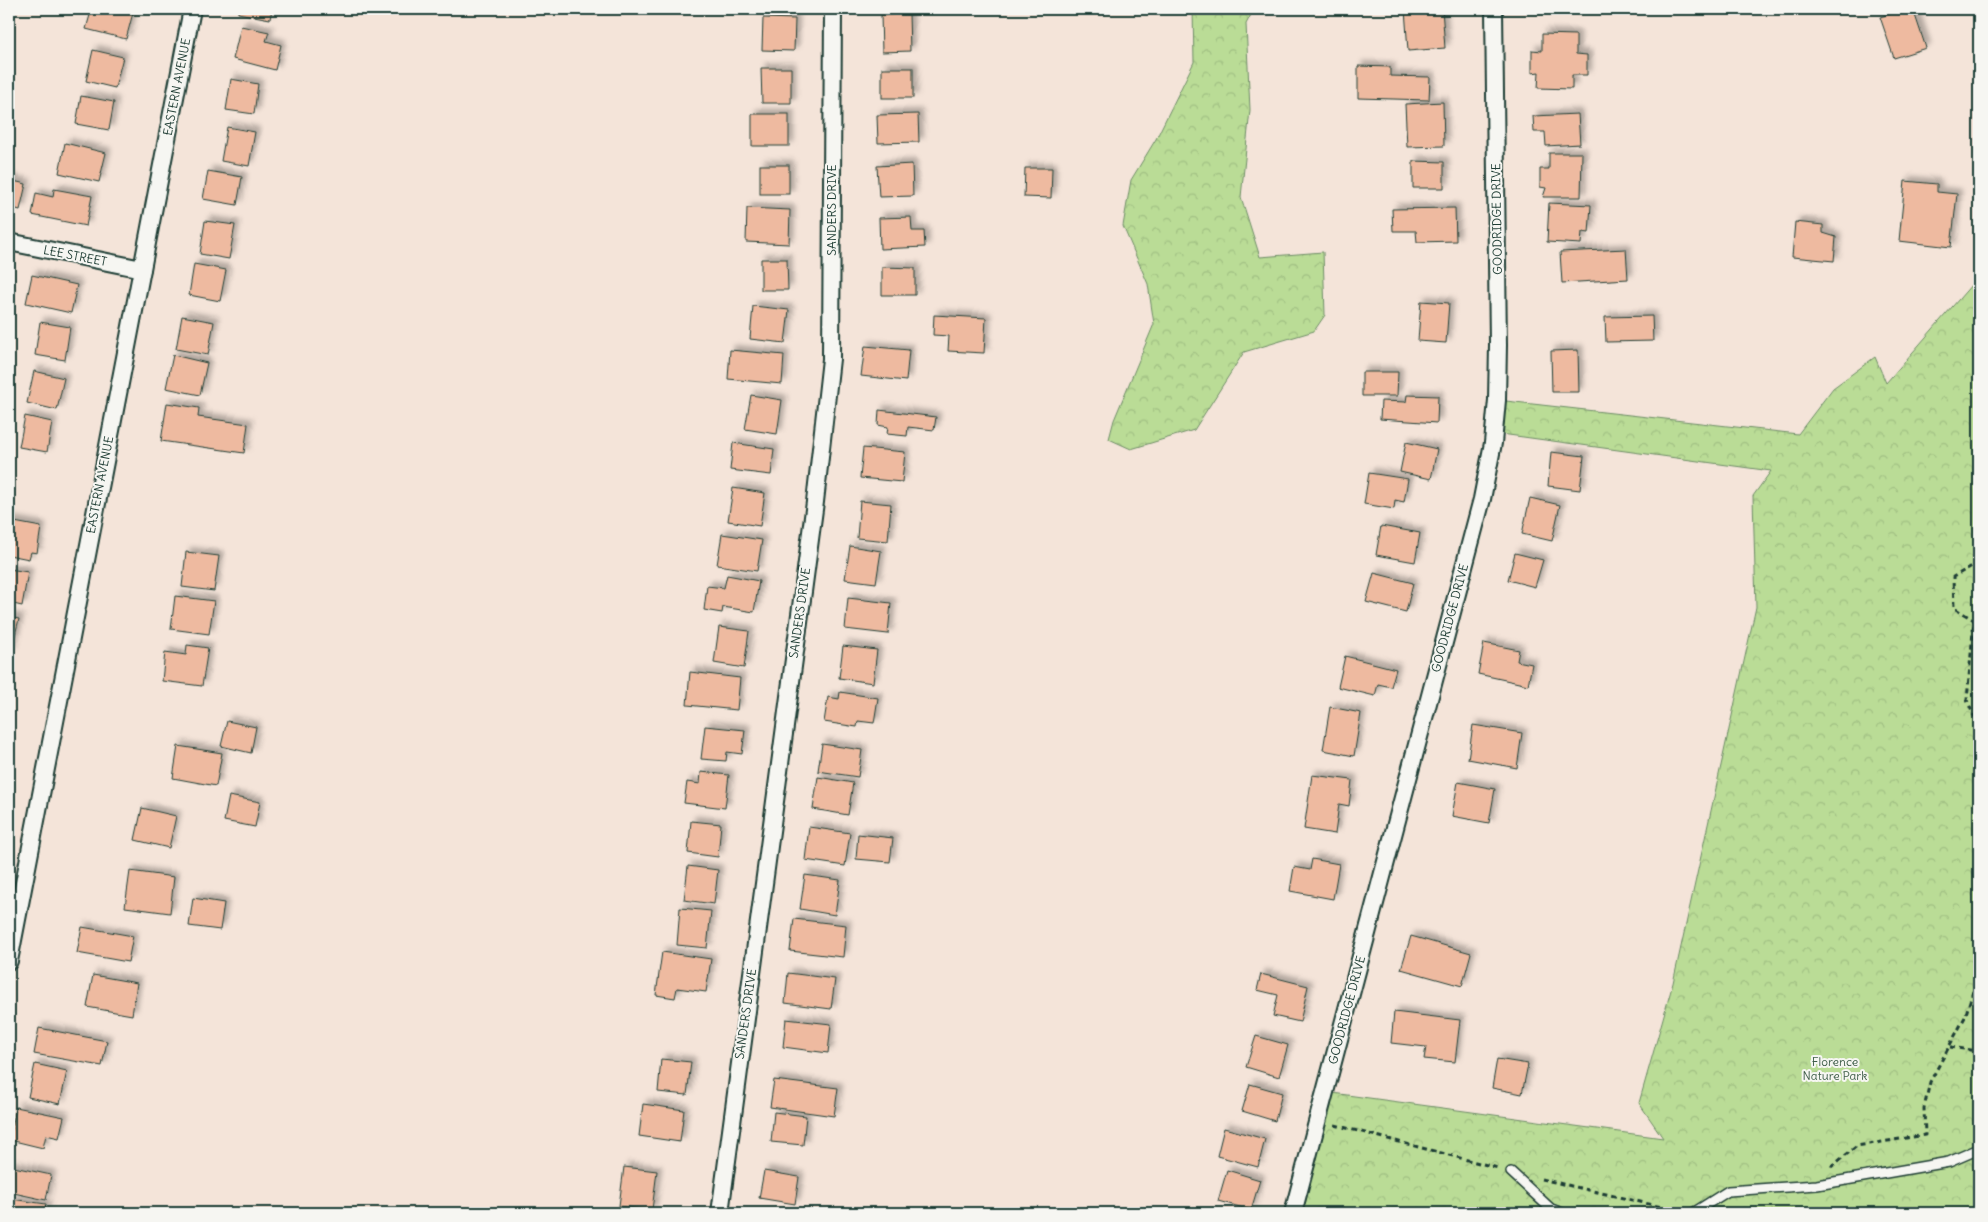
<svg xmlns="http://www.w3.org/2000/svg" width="1988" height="1222" viewBox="0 0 1988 1222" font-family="Delius,sans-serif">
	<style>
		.forest { fill: url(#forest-crowns); stroke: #6c8c65 }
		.building { fill: #eebaa0; stroke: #1f3d34; filter: url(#shadow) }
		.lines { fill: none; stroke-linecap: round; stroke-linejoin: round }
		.service-casing { stroke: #1f3d34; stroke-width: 12 }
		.minor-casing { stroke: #1f3d34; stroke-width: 20 }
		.path { stroke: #1f3d34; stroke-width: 3; stroke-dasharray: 5 4; stroke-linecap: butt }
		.service { stroke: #f6f6f2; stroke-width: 9 }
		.minor { stroke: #f6f6f2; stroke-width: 16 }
		.labels { text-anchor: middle; stroke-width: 4; stroke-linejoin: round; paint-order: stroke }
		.street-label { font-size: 12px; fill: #1f3d34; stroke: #f6f6f2 }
		.park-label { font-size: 12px; fill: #3e5d48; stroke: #f6f6f2 }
	</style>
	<defs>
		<pattern id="forest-crowns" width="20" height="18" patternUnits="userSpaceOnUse" patternTransform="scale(1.25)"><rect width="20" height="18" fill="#badc96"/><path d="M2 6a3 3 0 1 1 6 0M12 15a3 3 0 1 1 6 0" fill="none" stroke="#9fbe82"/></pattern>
		<filter id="shadow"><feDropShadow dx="4.5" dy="-4.5" stdDeviation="2.5" flood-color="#0004"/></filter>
	</defs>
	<rect width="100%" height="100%" fill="#f4e4d9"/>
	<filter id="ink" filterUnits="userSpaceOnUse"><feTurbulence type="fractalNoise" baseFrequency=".02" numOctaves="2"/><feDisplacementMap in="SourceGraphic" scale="10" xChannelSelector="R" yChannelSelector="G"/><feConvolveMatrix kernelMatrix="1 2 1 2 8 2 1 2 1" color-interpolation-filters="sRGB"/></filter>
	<g filter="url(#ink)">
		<!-- forest -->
		<g class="forest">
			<path d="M1193,9h61l-8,15 4,86 -9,87 19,60 63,-5 2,63 -11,16 -70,21 -50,78 -63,19 -22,-10 5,-19 40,-96 -6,-40 -25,-58 8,-46 25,-41 38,-77z"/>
			<path d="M1979,276v937h-657l-27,-6 30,-115 338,46 -24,-35 34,-120 83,-376 -3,-111 18,-25 -277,-38 3,-33 301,34 35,-46 42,-31 11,26z"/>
		</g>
		<!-- building -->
		<g class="building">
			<path d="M84,9h50l-8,30 -40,-10 4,-14 -7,-3z"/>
			<path d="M238,9h34l-2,10 -32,-6z"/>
			<path d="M1405,9h37l3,39 -37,3z"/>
			<path d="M1906,9h7l13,39 -32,10 -14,-41z"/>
			<path d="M909,14l1,37 -28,1 -1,-37z"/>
			<path d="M763,18l32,1 -1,32 -32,-1z"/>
			<path d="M241,26l28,6 -3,9 15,4 -6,25 -42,-11z"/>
			<path d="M1542,34l34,1v19l11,1v20h-15v14l-34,-1 1,-16 -7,1v-23l10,1z"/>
			<path d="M93,50l30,7 -8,31 -29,-7z"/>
			<path d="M1358,66l32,1v9l40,1 -1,23 -71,-2z"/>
			<path d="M761,68h30v35h-29z"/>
			<rect x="882" y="68" width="31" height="30"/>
			<path d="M231,79l27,5 -4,30 -28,-4z"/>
			<path d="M81,96l33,6 -5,28 -33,-6z"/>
			<path d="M1443,102l1,44 -37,1 -2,-43z"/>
			<rect x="752" y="114" width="37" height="32"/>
			<path d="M918,114l1,28 -41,1 -1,-28z"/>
			<path d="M1578,114l2,30 -34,2 -1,-14h-11l-1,-16z"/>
			<path d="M227,127l28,5 -6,34 -28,-5z"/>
			<path d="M65,143l41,10 -7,29 -40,-9z"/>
			<path d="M1549,153h33l-1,44h-38l3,-9 -6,-1v-18h9z"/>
			<path d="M1413,161l31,1v26h-31z"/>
			<path d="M912,164l1,32 -34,1 -2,-31z"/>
			<rect x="760" y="165" width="29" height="29"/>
			<path d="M1025,168h27l-1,30 -27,-1z"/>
			<path d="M208,171l34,6 -5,28 -34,-6z"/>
			<path d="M9,180l17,4 -6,26 -11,-3z"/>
			<path d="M1905,181l32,3v8l20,2 -6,53 -52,-6z"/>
			<path d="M54,189l38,7 -6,30 -54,-11 4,-22 17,4z"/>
			<path d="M1549,203l42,2 -2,28 -7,-1 -1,12 -34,-2z"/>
			<path d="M747,208l43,2 -1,34 -43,-2z"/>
			<path d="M1455,208l1,33 -39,1 -1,-11h-23l-1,-22z"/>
			<path d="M911,217l1,14h12l1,16 -45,2 -1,-31z"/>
			<path d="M205,221l30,4 -6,34 -29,-5z"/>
			<path d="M1795,222l28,3v8l13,4 -2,24 -42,-4z"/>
			<path d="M1626,249l2,30 -66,4 -2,-31z"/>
			<path d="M761,259h26l1,31h-27z"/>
			<path d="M194,264l32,6 -6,31 -31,-6z"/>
			<path d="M882,267l33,1v27h-33z"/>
			<path d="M32,275l45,10 -6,28 -45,-10z"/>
			<path d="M1421,301l28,2 -3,40 -28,-2z"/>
			<path d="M753,306l36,4 -4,33 -35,-4z"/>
			<path d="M934,315l52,3 -2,35 -36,-2 1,-15 -16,-1z"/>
			<path d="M182,316l32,6 -6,33 -32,-6z"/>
			<path d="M1652,316l1,25 -47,1 -1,-25z"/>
			<path d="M40,322l30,5 -5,33 -30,-5z"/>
			<path d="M865,346l44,4 -3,31 -45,-5z"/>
			<path d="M730,350l54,5 -2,29 -54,-5z"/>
			<path d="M1578,350l1,42h-27l-1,-41z"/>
			<path d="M173,355l34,8 -7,32 -34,-7z"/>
			<path d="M34,371l30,7 -7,32 -30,-7z"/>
			<path d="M1362,372h36l-1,24h-35z"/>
			<path d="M751,395l31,5 -5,34 -32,-5z"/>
			<path d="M1407,395l31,1 -1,27 -57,-4 1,-18 25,1z"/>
			<path d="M167,403l32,5 -1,9 50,7 -4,29 -83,-12z"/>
			<path d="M879,410l57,7 -2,13 -26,-3 -1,9 -20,-2 1,-7 -10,-2z"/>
			<path d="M25,416l27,6 -5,30 -28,-5z"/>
			<path d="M1406,442l31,7 -6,30 -31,-7z"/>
			<path d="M733,443l41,6 -3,26 -41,-5z"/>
			<path d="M863,448l42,4 -3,30 -42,-4z"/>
			<path d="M1551,452l33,4 -4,34 -32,-4z"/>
			<path d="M1369,473l39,6 -4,23 -9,-2 -1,9 -30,-5z"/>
			<path d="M733,488l32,5 -5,33 -32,-5z"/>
			<path d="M1530,498l30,7 -8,36 -30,-7z"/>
			<path d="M860,501l31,3 -3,37 -31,-3z"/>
			<path d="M9,521l32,6 -4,26 -6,-1 -2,7 -20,-4z"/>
			<path d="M1381,526l39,7 -5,29 -39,-7z"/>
			<path d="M722,534l40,6 -5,31 -40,-6z"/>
			<path d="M850,546l31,5 -5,32 -31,-4z"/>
			<path d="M186,552l33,4 -5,35 -32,-4z"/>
			<path d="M1515,553l28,7 -8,27 -27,-7z"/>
			<path d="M9,569l19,3 -6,34 -13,-3z"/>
			<path d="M1374,573l39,10 -7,29 -40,-10z"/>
			<path d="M727,575l32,6 -5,31 -31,-5 -1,6 -18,-3 3,-24 17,2z"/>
			<path d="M175,596l39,5 -5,33 -38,-5z"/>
			<path d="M848,598l43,5 -3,31 -43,-5z"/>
			<path d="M9,617l10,2 -8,32h-2z"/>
			<path d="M719,627l30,4 -5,37 -30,-5z"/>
			<path d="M1484,643l35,7 -2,11 15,3 -4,21 -50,-11z"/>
			<path d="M187,645l21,3 -6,38 -40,-5 3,-29 21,3z"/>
			<path d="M843,646l34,4 -4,33 -34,-5z"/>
			<path d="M1345,656l51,13 -5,18 -13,-3 -3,12 -37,-9z"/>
			<path d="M690,672l50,6 -3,32 -50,-5z"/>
			<path d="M840,692l38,6 -4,25 -16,-2 -1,6 -33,-5 4,-25 11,2z"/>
			<path d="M1330,707l31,6 -7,43 -31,-6z"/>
			<path d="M227,721l29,6 -5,26 -30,-7z"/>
			<path d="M1473,725l49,8 -5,35 -49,-9z"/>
			<path d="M705,726l40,4 -3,24 -15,-2 -1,9 -25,-2z"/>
			<path d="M822,744l40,6 -4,27 -40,-6z"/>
			<path d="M178,746l44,7 -6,33 -43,-8z"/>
			<path d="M701,772l28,3 -4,33 -41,-5 3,-21 13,2z"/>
			<path d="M1312,775l40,5 -3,26 -10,-2 -4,30 -31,-5z"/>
			<path d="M818,777l35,6 -5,32 -35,-6z"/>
			<path d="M1458,782l37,7 -6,34 -37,-7z"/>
			<path d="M229,796l31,6 -5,25 -31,-6z"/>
			<path d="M142,808l34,8 -7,32 -34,-8z"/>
			<path d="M691,821l30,3 -3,33 -30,-4z"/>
			<path d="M809,827l41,6 -5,33 -40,-6z"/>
			<path d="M858,834l35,4 -3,24 -34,-3z"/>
			<path d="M1312,859l27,5 -6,35 -43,-8 4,-24 16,3z"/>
			<path d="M688,866l30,4 -4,34 -30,-4z"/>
			<path d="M130,871l44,6 -4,36 -45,-6z"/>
			<path d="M805,875l35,5 -5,35 -35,-6z"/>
			<path d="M193,898l31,5 -4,27 -31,-4z"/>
			<path d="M680,908l31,3 -4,37 -30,-3z"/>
			<path d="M794,919l52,6 -3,32 -53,-6z"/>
			<path d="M82,927l51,9 -5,26 -51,-9z"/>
			<path d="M1411,936l60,17 -9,33 -61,-17z"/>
			<path d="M662,952l49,7 -5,33 -29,-4 -2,10 -19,-3z"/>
			<path d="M788,973l47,6 -4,30 -46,-6z"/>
			<path d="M1261,974l47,12 -8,36 -27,-6 5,-21 -21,-5z"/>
			<path d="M93,975l44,8 -5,32 -45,-8z"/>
			<path d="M1394,1012l66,8 -5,42 -31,-3 2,-12 -35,-4z"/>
			<path d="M786,1019l45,5 -3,29 -45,-6z"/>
			<path d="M39,1028l68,13 -5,25 -68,-12z"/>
			<path d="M1256,1036l32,9 -9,32 -33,-10z"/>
			<path d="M661,1059l30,3 -4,33 -29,-3z"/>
			<path d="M1497,1059l31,5 -6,30 -30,-6z"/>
			<path d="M35,1064l32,7 -7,33 -32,-7z"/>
			<path d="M774,1080l64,8 -4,28 -64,-9z"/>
			<path d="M1250,1084l32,9 -7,28 -33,-10z"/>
			<path d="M643,1104l41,6 -4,32 -41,-6z"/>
			<path d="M16,1107l48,10 -5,21 -13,-3 -3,13 -33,-8z"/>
			<path d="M774,1112l32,4 -3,29 -32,-3z"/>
			<path d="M1224,1128l41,11 -7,28 -41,-11z"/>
			<path d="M9,1166l42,9 -5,25 -37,-8z"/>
			<path d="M624,1167l33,4 -5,39 -33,-4z"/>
			<path d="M1227,1170l33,10 -9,30 -33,-9z"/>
			<path d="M764,1171l35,6 -4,27 -36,-6z"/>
			<path d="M11,1199l35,5 -1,9h-36z"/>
		</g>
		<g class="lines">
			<!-- service casing -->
			<g class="service-casing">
				<g id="service">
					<path d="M1511,1172l40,37 11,4"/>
					<path d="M1693,1213l35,-22 89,-6 132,-23 30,-13"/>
				</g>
			</g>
			<!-- minor casing -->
			<g class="minor-casing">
				<g id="minor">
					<path d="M9,242l133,27"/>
					<path d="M9,961l183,-952"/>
					<path d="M720,1213l95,-711 16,-143 2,-350"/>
					<path d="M1293,1213l189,-714 11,-56 4,-43 1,-55 -4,-336"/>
				</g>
			</g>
			<!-- path -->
			<g class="path">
				<path d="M1979,562l-26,15 1,31 20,12 -7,80 6,14 6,9"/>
				<path d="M1950,1047l29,4"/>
				<path d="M1335,1125l163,43"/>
				<path d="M1831,1167l26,-21 68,-11 -1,-27 6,-26 35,-65 14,-45"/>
				<path d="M1541,1179l134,31 5,-3"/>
			</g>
			<!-- service -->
			<use href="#service" class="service"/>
			<!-- minor -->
			<use href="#minor" class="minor"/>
		</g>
	</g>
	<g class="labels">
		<!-- street labels -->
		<g class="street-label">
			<text transform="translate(177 87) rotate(-79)" y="4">EASTERN AVENUE</text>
			<text transform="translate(832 210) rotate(-90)" y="4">SANDERS DRIVE</text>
			<text transform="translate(1497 219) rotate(-91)" y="4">GOODRIDGE DRIVE</text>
			<text transform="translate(75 256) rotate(11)" y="4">LEE STREET</text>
			<text transform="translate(100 485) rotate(-79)" y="4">EASTERN AVENUE</text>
			<text transform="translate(800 613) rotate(-82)" y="4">SANDERS DRIVE</text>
			<text transform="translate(1450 618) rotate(-75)" y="4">GOODRIDGE DRIVE</text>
			<text transform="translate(1347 1010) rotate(-75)" y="4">GOODRIDGE DRIVE</text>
			<text transform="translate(746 1014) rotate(-82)" y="4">SANDERS DRIVE</text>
		</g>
		<!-- park labels -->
		<g class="park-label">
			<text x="1835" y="1066">Florence<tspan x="1835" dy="14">Nature Park</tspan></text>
		</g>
	</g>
	<!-- margin -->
	<rect width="1988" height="1222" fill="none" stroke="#f6f6f2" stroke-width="30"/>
	<rect x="15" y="15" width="1958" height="1192" fill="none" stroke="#1f3d34" stroke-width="2" filter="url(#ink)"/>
</svg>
